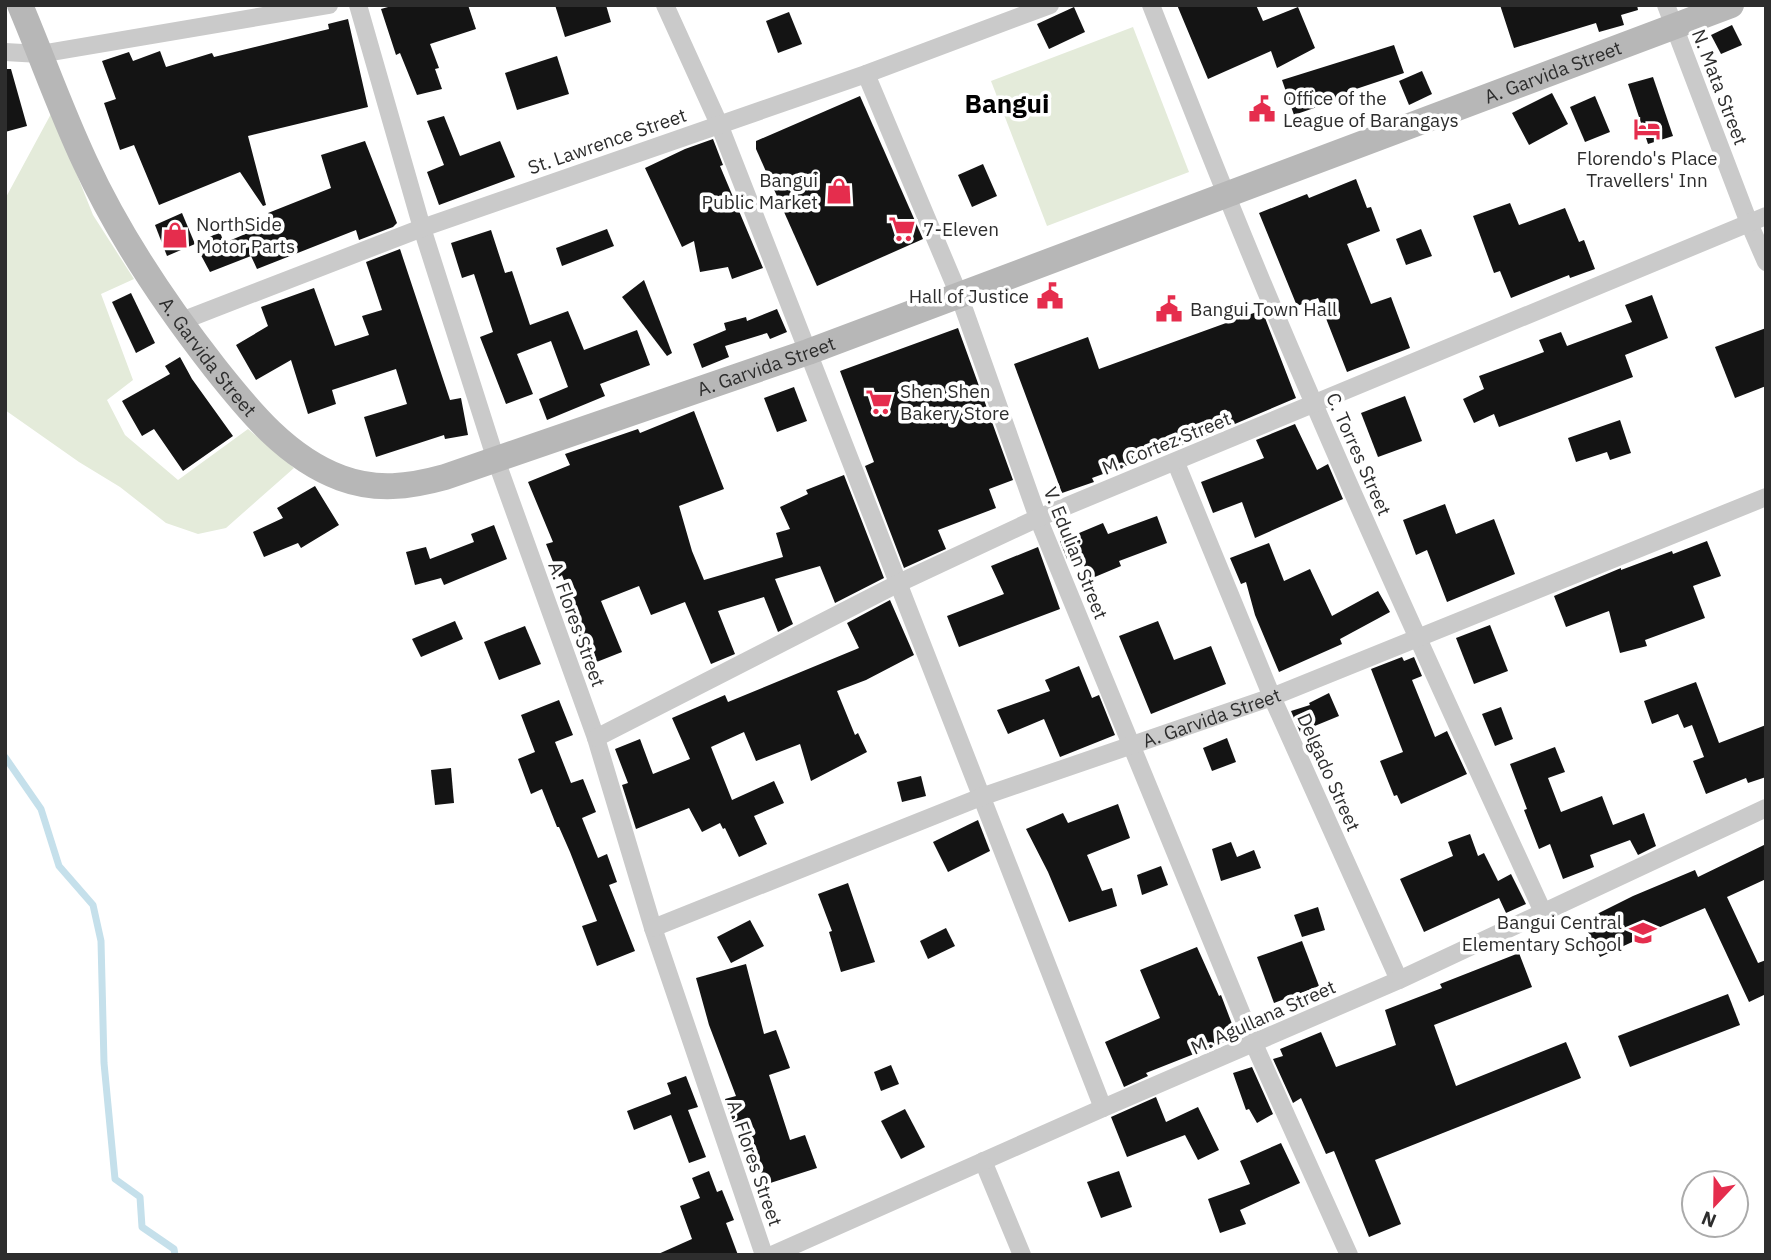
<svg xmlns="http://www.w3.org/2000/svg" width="1771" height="1260" viewBox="0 0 1771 1260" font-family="'IBM Plex Sans',sans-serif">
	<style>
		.green { fill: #e4ebda }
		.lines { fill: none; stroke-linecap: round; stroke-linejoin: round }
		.stream { stroke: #c5e0eb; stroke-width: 7 }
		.building { fill: #141414 }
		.street { stroke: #cacaca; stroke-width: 18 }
		.secondary { stroke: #b7b7b7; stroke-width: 26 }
		.labels { text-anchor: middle; stroke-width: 7; stroke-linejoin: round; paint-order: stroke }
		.street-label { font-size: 19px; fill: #2d2d2d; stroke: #fff }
		.poi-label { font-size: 19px; fill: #2d2d2d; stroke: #fff; text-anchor: start }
		.district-label { font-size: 26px; font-weight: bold; fill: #000; stroke: #fff }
	</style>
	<rect width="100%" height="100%" fill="#fff"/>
	<!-- green -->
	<g class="green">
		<path d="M1133,27l56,145 -142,54 -56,-145z"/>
		<path d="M52,112l41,103 41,64 -33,15 32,86 -26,20 18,35 53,45 70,-51 46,39 -68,60 -28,6 -32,-11 -46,-36 -41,-25 -74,-52v-211z"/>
	</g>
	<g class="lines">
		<!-- stream -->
		<path class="stream" d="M5,757l36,52 18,57 34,39 8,36 3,122 11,116 25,18 2,30 32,22 1,6"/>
	</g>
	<!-- building -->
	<g class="building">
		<path d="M395,5h73l8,24 -46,15 9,24 -4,1 7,20 -25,6 -17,-42 -4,2 -15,-46z"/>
		<path d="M555,5h51l5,17 -46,15z"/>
		<path d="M1177,5h79l7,16 35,-14 17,41 -38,20 -6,-17 -63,28z"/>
		<path d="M1500,5h137l1,5 -17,5 3,10 -25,7 -3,-9 -82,25z"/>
		<path d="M1074,7l11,25 -36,17 -12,-25z"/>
		<path d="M789,12l13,32 -24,9 -12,-32z"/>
		<path d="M348,19l20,88 -120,29 18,69 -3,1 -23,-34 -81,33 -25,-60 -14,5 -16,-47 12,-4 -14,-38 27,-9 4,9 27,-10 6,16 46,-14 2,4 115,-28 -1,-5z"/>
		<path d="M1732,25l10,20 -21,9 -10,-19z"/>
		<path d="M1394,45l10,28 -48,16 1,4 -63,22 -12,-35z"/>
		<path d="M557,56l12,38 -52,16 -12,-37z"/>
		<path d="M5,69h6l16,57 -22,6z"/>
		<path d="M1422,71l10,23 -23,11 -10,-24z"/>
		<path d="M1653,77l20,59 -25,8 -20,-60z"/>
		<path d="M1552,93l16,31 -39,21 -17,-32z"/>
		<path d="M860,96l63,143 -106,47 -61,-137v-8z"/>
		<path d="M1595,96l15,36 -25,10 -15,-35z"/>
		<path d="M444,116l16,40 40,-15 15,36 -76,28 -12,-33 17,-7 -17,-44z"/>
		<path d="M713,139l10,26 -3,1 43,102 -31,11 -4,-12 -28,5 -6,-31 -12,6 -37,-79 40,-19z"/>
		<path d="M365,141l32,82 -4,4 -34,13 -3,-10 -99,39 -6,-13 -41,16 -15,-28 25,-12 4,11 50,-21 -6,-9 63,-25 -10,-33z"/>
		<path d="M983,164l14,32 -25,11 -14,-32z"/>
		<path d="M1356,179l11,29 4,-1 9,24 -33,13 24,60 20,-7 19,51 -63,24 -29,-74 -21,8 -38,-93 48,-19 2,4z"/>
		<path d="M1510,203l9,22 46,-17 14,34 5,-2 11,29 -25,9 -1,-3 -58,23 -11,-27 -6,2 -21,-57z"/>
		<path d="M182,213l13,31 -28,12 -12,-31z"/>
		<path d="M607,229l7,17 -52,20 -6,-18z"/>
		<path d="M1421,229l11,27 -26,9 -10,-26z"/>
		<path d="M491,230l14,43 7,-2 18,54 38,-14 16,39 53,-20 13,35 -50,19 5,12 -58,24 -8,-21 29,-12 -17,-46 -34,13 16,40 -27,10 -26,-67 13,-5 -19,-58 -12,4 -11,-35z"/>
		<path d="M400,249l50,151 11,-2 7,37 -23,4 -1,-4 -68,22 -12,-40 43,-13 -11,-35 -64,21 4,14 -28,10 -17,-54 -35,20 -20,-35 32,-19 -7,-19 53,-19 21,58 34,-11 -7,-19 20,-6 -16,-48z"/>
		<path d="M644,280l28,73 -5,3 -45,-59z"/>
		<path d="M131,293l24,50 -19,10 -24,-51z"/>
		<path d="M1652,295l16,43 -43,17 8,22 -134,50 -5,-13 -20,9 -11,-24 21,-10 -5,-13 65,-24 -5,-12 22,-8 6,14 65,-24 -7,-17z"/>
		<path d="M777,309l10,23 -17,7 -3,-6 -42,13 4,11 -27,11 -9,-24 33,-14 -2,-7 22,-6 1,4z"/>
		<path d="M1262,310l34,88 -99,42 -105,38 2,4 -32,11 -48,-129 74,-27 11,32z"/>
		<path d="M958,328l55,152 -24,9 7,19 -58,22 8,19 -42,19 -39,-102 9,-4 -34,-91z"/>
		<path d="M1766,328v58l-31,12 -20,-51z"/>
		<path d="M180,357l12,22 41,57 -50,35 -29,-42 -12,7 -20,-35 48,-27 -5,-8z"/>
		<path d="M794,387l13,34 -30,11 -13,-34z"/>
		<path d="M1405,396l17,45 -44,16 -17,-44z"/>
		<path d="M694,411l30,78 -45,17 13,45 12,29 79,-23 -7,-24 14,-4 -10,-22 28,-13 -2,-4 38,-15 40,103 -49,25 -15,-37 -45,13 18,45 -15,8 -14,-35 -46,14 17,43 -24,10 -26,-62 -34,13 -12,-29 -38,15 21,51 -33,13 -12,-33 6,-2 -21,-55 -3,2 -13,-33 7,-2 -25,-60 42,-17 -5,-11 73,-25 2,4z"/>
		<path d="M1620,420l11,33 -21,7 -3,-8 -31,10 -8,-24z"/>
		<path d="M1295,424l22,46 11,-6 15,35 -88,39 -13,-36 -29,11 -12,-31 63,-24 -8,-18z"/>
		<path d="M315,486l24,39 -38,23 -3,-5 -34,14 -11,-25 30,-14 -6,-10z"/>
		<path d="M1445,504l11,30 38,-15 21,55 -68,28 -20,-52 -11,5 -13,-35z"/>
		<path d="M1157,516l10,27 -48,18 2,5 -31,13 -11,-25 -12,5 -7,-18 43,-18 5,11z"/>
		<path d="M494,525l13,34 -63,26 -3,-7 -26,7 -9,-33 20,-5 4,12 44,-17 -3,-8z"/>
		<path d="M1707,541l14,35 -28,10 12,32 -60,22 2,6 -27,7 -11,-42 -43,16 -12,-31 67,-28v2l51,-19 1,3z"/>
		<path d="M1269,543l15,38 26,-12 22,47 46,-25 12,21 -50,27 2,5 -63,28 -24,-57 -9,-33 -5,2 -11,-26z"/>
		<path d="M1038,547l22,62 -101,38 -12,-31 57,-22 -13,-28z"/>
		<path d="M890,600l24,55 -48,25 -29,11 18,44 3,-2 9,19 -56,29 -11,-37 -44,17 -12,-29 -33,15 21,53 42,-19 10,22 -30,13 13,28 -28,13 -14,-29 -2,1 -3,-6 -18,9 -13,-24 -53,21 -14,-44 6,-2 -13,-34 25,-10 13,35 37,-15 -18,-41 53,-23 3,7 131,-54 -12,-25z"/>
		<path d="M455,621l8,18 -42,18 -9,-18z"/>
		<path d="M1158,621l16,39 37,-14 15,38 -75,30 -32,-78z"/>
		<path d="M1490,625l18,46 -34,13 -18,-46z"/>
		<path d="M525,626l16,38 -42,16 -15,-38z"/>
		<path d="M1402,657l2,4 10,-4 8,19 -10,4 23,57 12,-6 20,43 -66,30 -4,-9 -3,1 -14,-35 23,-9 -32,-83z"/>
		<path d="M1079,666l13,32 7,-3 16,40 -55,22 -16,-38 -36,15 -11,-24 53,-19 -5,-11z"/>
		<path d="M1696,682l23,61 47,-18v52l-18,6 -2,-5 -40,16 -13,-33 11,-4 -12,-32 -8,3 -6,-14 -26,10 -8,-23z"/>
		<path d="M1329,693l10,23 -39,16 -9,-21 19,-6 -1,-2z"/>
		<path d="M559,700l14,35 -18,7 16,41 12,-4 13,33 -14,6 16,40 9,-4 10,28 -8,3 26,66 -38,15 -15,-40 15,-5 -27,-69 -11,-25h-2l-15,-38 -11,5 -13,-35 17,-7 -14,-37z"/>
		<path d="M1501,707l12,32 -18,7 -13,-32z"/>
		<path d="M1227,738l9,24 -24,9 -9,-23z"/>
		<path d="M1555,747l10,25 -17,6 13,34 41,-16 11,29 31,-12 12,33 -18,9 -8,-15 -40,15 4,12 -31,12 -13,-35 -11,5 -15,-39 3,-1 -17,-45z"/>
		<path d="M451,768l3,35 -19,2 -4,-35z"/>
		<path d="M921,776l5,20 -24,6 -5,-20z"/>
		<path d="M1118,804l12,34 -43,17 15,36 10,-3 5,18 -48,16 -21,-50 -22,-43 37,-16 5,10z"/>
		<path d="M978,820l12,31 -42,21 -15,-30z"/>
		<path d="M1470,834l8,22 6,-3 14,28 13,-7 15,30 -20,9 -7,-15 -75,34 -24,-53 53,-23 -5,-14z"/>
		<path d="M1231,842l6,15 17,-7 7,18 -40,13 -9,-32z"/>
		<path d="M1766,844v35l-39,18 31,66 8,-3v34l-17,8 -44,-94 -61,26 1,2 -45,21 -17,-36 50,-25 62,-26 3,7z"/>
		<path d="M1161,866l7,19 -26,10 -5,-20z"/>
		<path d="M848,883l27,79 -34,10 -12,-40 3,-1 -14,-37z"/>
		<path d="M1318,907l7,23 -23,7 -8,-22z"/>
		<path d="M750,920l14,26 -33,17 -14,-26z"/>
		<path d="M946,928l9,18 -27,13 -8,-18z"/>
		<path d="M1302,941l17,45 -45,17 -17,-46z"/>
		<path d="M1197,947l22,49 2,-1 16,42 -91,36 2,3 -24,11 -19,-45 55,-24 -20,-48z"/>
		<path d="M1519,953l13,34 -98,38 22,61 110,-44 15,36 -206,82 26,64 -32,13 -35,-86 -8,3 -25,-56 -8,5 -20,-44 10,-3 -3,-7 41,-17 15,35 60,-22 -11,-35 57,-22 -2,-4z"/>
		<path d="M746,964l18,70 12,-4 14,38 -21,7 21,65 15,-5 12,33 -53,17 -22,-64 -8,3 -9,-25 11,-3 -27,-71 -13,-47z"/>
		<path d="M1728,994l12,31 -110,42 -12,-31z"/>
		<path d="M891,1065l8,19 -18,7 -7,-19z"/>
		<path d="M1252,1067l21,47 -16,9 -8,-14 -3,1 -13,-37z"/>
		<path d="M686,1076l12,31 -10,3 18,47 -17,6 -18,-48 -37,15 -7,-19 44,-17 -4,-11z"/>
		<path d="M1156,1097l10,25 32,-15 21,43 -21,10 -13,-25 -58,22 -16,-40z"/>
		<path d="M905,1109l20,38 -24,12 -20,-38z"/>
		<path d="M1281,1143l19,40 -60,27 6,14 -26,9 -12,-34 42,-15 -10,-23z"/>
		<path d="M709,1171l8,21 5,-2 12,30 -8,3 12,32h-82l36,-16 -12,-33 20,-8 -8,-20z"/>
		<path d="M1119,1171l13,36 -31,11 -14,-36z"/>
	</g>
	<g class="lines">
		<!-- street -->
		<g class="street">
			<path d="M358,5l64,223 74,232 100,278 57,190 111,327"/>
			<path d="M665,5l54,119 384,984"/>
			<path d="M1151,5c53,135 106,269 164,401 73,170 151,338 228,506"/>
			<path d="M1666,5l83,218 17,39"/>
			<path d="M5,52l35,2 289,-49"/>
			<path d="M866,74l93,221 79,223 216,526 95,211"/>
			<path d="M179,322l243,-94 444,-154 184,-69"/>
			<path d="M1176,463l96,234 127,283"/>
			<path d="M596,738l303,-155 139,-65 728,-302"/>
			<path id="s1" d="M653,928l328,-131 291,-100 494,-200"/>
			<path d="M983,1161l39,94"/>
			<path d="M772,1255l331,-147 296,-128 367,-172"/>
		</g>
		<!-- secondary -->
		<path class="secondary" id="s2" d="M20,5c22,52 41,106 65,157 34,74 80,142 130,206 34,43 72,90 126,110 35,13 68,9 104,-1l363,-125 923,-347"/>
	</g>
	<!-- icons -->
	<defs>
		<g id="civic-bare" transform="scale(2.1)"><path d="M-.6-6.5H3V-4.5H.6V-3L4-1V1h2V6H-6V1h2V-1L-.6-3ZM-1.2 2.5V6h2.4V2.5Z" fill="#e52d4d" stroke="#fff" stroke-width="2.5" paint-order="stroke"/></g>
		<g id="hotel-bare" transform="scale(2.1)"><path d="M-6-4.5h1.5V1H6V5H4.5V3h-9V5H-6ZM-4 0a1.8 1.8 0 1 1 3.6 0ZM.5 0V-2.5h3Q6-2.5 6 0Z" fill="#e52d4d" stroke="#fff" stroke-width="2.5" paint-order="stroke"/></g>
		<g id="shop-bare" transform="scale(2.1)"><path d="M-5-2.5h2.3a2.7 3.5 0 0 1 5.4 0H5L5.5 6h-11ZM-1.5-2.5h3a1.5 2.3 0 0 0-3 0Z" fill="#e52d4d" stroke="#fff" stroke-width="2.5" paint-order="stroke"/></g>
		<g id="supermarket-bare" transform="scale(2.1)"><path d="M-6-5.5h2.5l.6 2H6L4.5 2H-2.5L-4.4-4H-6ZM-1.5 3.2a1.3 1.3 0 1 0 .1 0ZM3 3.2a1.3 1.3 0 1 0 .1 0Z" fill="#e52d4d" stroke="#fff" stroke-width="2.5" paint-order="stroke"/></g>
		<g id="school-bare" transform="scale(2.1)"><path d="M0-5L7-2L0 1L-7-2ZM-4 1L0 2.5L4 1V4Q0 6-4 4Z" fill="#e52d4d" stroke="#fff" stroke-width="2.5" paint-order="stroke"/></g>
	</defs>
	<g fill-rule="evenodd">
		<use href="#civic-bare" x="1262" y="109"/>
		<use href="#hotel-bare" x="1647" y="129"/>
		<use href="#shop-bare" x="839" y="191"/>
		<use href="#supermarket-bare" x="902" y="229"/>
		<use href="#shop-bare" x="175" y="235"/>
		<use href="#civic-bare" x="1050" y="296"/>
		<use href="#civic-bare" x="1169" y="309"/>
		<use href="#supermarket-bare" x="879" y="402"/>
		<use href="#school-bare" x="1643" y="933"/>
	</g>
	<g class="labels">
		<!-- street labels -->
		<g class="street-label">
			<text dy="7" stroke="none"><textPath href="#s2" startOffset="1869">A. Garvida Street</textPath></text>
			<text transform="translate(1720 87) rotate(69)" y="7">N. Mata Street</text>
			<text transform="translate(607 141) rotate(-19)" y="7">St. Lawrence Street</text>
			<text dy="7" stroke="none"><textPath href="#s2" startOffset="401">A. Garvida Street</textPath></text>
			<text dy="7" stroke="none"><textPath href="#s2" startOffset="1029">A. Garvida Street</textPath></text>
			<text transform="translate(1166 443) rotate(-22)" y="7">M. Cortez Street</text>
			<text transform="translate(1359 454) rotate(66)" y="7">C. Torres Street</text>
			<text transform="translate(1076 553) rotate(68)" y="7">V. Edulian Street</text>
			<text transform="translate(577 624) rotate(70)" y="7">A. Flores Street</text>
			<text dy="7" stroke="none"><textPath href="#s1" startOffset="597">A. Garvida Street</textPath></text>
			<text transform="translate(1329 772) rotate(66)" y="7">Delgado Street</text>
			<text transform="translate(1263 1017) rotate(-24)" y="7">M. Agullana Street</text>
			<text transform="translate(755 1163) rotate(71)" y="7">A. Flores Street</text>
		</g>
		<!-- poi labels -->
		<g class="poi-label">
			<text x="1283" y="105">Office of the<tspan x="1283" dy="22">League of Barangays</tspan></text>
			<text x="1647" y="165" text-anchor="middle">Florendo's Place<tspan x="1647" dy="22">Travellers' Inn</tspan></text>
			<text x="818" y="187" text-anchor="end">Bangui<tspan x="818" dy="22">Public Market</tspan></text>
			<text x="196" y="231">NorthSide<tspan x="196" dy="22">Motor Parts</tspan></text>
			<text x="923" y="236">7-Eleven</text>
			<text x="1029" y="303" text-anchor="end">Hall of Justice</text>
			<text x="1190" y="316">Bangui Town Hall</text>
			<text x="900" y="398">Shen Shen<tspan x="900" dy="22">Bakery Store</tspan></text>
			<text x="1622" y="929" text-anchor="end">Bangui Central<tspan x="1622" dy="22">Elementary School</tspan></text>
		</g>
		<!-- district labels -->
		<g class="district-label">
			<text x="1007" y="113">Bangui</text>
		</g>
	</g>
	<!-- border -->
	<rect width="1771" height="1260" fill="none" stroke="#2d2d2d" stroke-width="14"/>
	<!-- north arrow -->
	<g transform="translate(1715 1204) rotate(202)"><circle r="33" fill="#ffffff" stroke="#ababab" stroke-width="2"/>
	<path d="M0-5L12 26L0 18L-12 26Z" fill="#e52d4d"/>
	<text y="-10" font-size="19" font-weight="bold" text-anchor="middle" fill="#2d2d2d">N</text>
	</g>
</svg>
